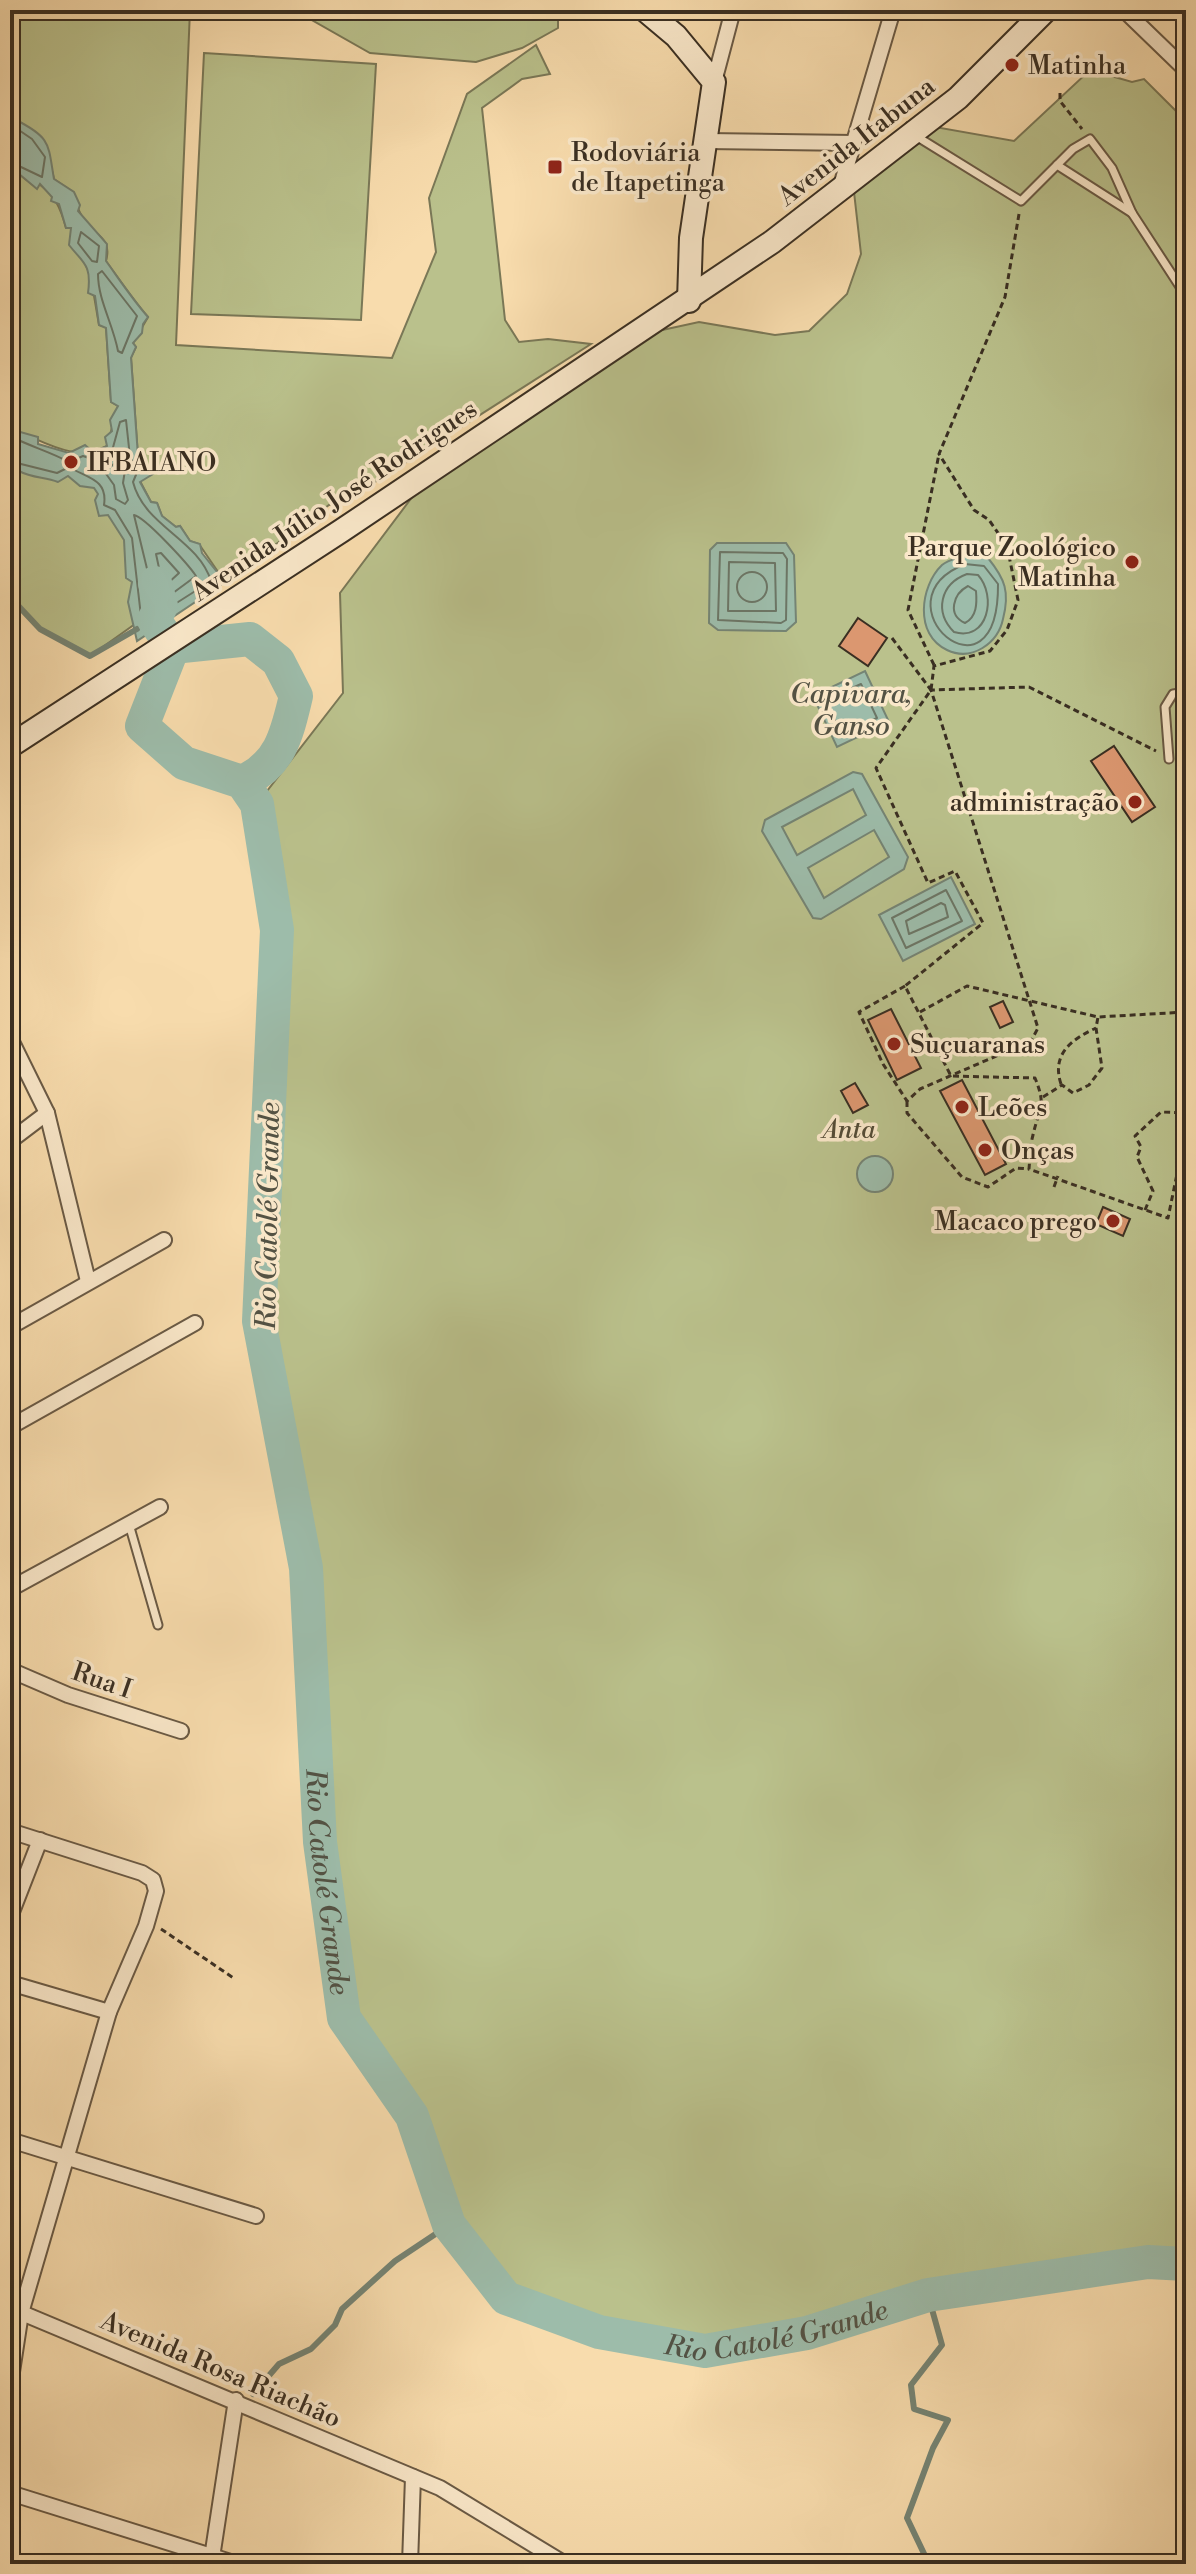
<svg xmlns="http://www.w3.org/2000/svg" width="1196" height="2574" viewBox="0 0 1196 2574" font-family="'Libre Bodoni',serif">
	<style>
		.green { fill: #bac18c; stroke: #7a7857; stroke-width: 2 }
		.water { fill: #9dbcaa; stroke: #758474; stroke-width: 2; fill-rule: evenodd }
		.lines { fill: none; stroke-linecap: round; stroke-linejoin: round }
		.shore { stroke: #6c7666; stroke-width: 2 }
		.stream { stroke: #758474; stroke-width: 6 }
		.river { stroke: #9dbcaa; stroke-width: 34 }
		.building { fill: #db9770; stroke: #3a2f22; stroke-width: 2 }
		.lane-casing { stroke: #6a5a45; stroke-width: 11 }
		.street-casing { stroke: #6a5a45; stroke-width: 18 }
		.secondary-casing { stroke: #3a2f22; stroke-width: 26 }
		.path { stroke: #3a2f22; stroke-width: 3; stroke-dasharray: 6 4; stroke-linecap: butt }
		.lane { stroke: #fae8ca; stroke-width: 7 }
		.street { stroke: #fae8ca; stroke-width: 14 }
		.secondary { stroke: #fae8ca; stroke-width: 22 }
		.poi-dot { fill: #8f2418; stroke: #fae8ca; stroke-width: 3 }
		.labels { text-anchor: middle; stroke-width: 7; stroke-linejoin: round; paint-order: stroke }
		.poi-label { font-size: 26px; fill: #3a2f22; stroke: #fae8ca; text-anchor: start }
		.street-label { font-size: 26px; fill: #3a2f22; stroke: #fae8ca }
		.park-label { font-size: 26px; font-style: italic; fill: #544c37; stroke: #fae8ca }
		.water-label { font-size: 28px; font-style: italic; fill: #535244; stroke: #fae8ca }
	</style>
	<rect width="100%" height="100%" fill="#f8dcad"/>
	<filter id="stains"><feTurbulence type="fractalNoise" baseFrequency=".0025" numOctaves="4"/><feColorMatrix values="0 0 0 0 .2 0 0 0 0 .09 0 0 0 0 .02 0 0 0 .5 -.17"/></filter>
	<radialGradient id="worn" r=".72"><stop offset=".6" stop-color="#630" stop-opacity="0"/><stop offset="1" stop-color="#630" stop-opacity=".3"/></radialGradient>
	<!-- green -->
	<g class="green">
		<path d="M10,10h180l-14,335 216,13 44,-106 -7,-54 38,-104 69,-49 14,29 -28,5 -40,29 23,212 14,22 29,-3 43,5 -249,159 -13,2 -104,77 -26,-38 -9,-3 -10,-15 -4,1 -14,-11 -5,-13 -6,-1 -11,-21 6,-14 -8,-11 -7,-99 5,-10 -3,-4 15,-26c-16,-19 -29,-38 -42,-56 6,-22 -8,-24 -20,-38 -7,-9 -10,-19 -13,-31l-19,-13c-4,-21 -18,-50 -38,-59l-2,-19 -4,-3z"/>
		<path d="M275,10h283v18l-36,20 -46,14 -106,-9 -62,-35z"/>
		<path d="M204,53l172,11 -15,256 -170,-6z"/>
		<path d="M1090,70l42,12 12,-3 42,42v2143l-38,-2 -220,33 -121,38 -102,18 -106,-19 -93,-34 -57,-73 -37,-109 -68,-98 -24,-176 -14,-274 -47,-247 18,-391 -20,-126 86,-111 -3,-100 85,-113 219,-146 55,-12 76,13 34,-4 38,-37 14,-40 -8,-71 54,-61 107,19z"/>
		<path d="M19,174l18,14 2,-4c16,11 22,25 27,44h5l20,50 8,47 7,2 5,75 7,4 -11,40c-37,18 -66,-8 -97,-17v-251z"/>
		<path d="M10,449l82,31 45,36 5,103 -52,37 -47,-25 -33,-34z"/>
	</g>
	<!-- water -->
	<g class="water">
		<path d="M10,98l4,3 2,19c36,18 32,25 38,59l20,13 6,13 -2,6 29,33 -1,17c13,18 26,38 42,56l-5,7 -1,9 -9,10 3,4 -5,11 7,98 15,18 -13,8 11,20 6,1 5,13 14,11 4,-1 10,15 10,3 2,9 23,29 -88,59 -9,-39 4,-20 -6,-4 -2,-38 -16,-25 -9,1 -4,-16 3,-6 -4,-6 -14,-2 -12,-10 -10,6c-14,-5 -26,-4 -39,-11l-9,2v-44l28,8v7l31,9 16,-8 9,8 13,-7 -2,-9 7,-6 -2,-11 8,-14 -7,-4 -5,-74 -7,-3 -4,-29 -7,-3c4,-29 -5,-30 -19,-48l2,-17h-5l-7,-24 -8,-3 1,-4 -12,-13 -3,5 -18,-15 -9,4z"/>
		<path d="M717,543h69l8,12 2,67 -10,9 -68,-1 -9,-7 1,-73z"/>
		<path d="M965,555l23,3c17,21 22,34 15,61 -5,24 -31,43 -56,31 -33,-15 -27,-64 -5,-85 6,-5 16,-7 23,-10z"/>
		<path d="M865,671l24,51 -52,25 -24,-51z"/>
		<path d="M853,772l9,2 46,83 -4,12 -83,50 -8,-1 -51,-87 3,-11zM853,789l13,26 -69,40 -15,-28zM874,830l15,27 -65,41 -16,-30z"/>
		<path d="M951,877l24,47 -72,37 -24,-46z"/>
		<circle cx="875" cy="1174" r="18"/>
	</g>
	<g class="lines">
		<!-- shore -->
		<g class="shore">
			<path d="M10,124l22,15 13,18 -3,20 -21,-10 -11,3"/>
			<path d="M81,232l18,14 -2,16 -5,-1 -14,-18z"/>
			<path d="M102,271l35,45 -15,37 -4,-2c-5,-27 -20,-51 -20,-77z"/>
			<path d="M10,436c19,10 41,16 59,26l14,-6 12,4 17,-9 8,-29 6,-2 4,37 8,13 -5,12c11,44 65,57 78,99l-69,44 -10,-87 -17,-28 -11,-5c4,-26 -17,-27 -35,-38l-12,6 -36,-9 -11,2"/>
			<path d="M118,461l7,9 -2,13 5,17 -3,4 -9,-5 -2,-14 -10,-14z"/>
			<path d="M134,515c11,2 54,49 62,61l-42,31 -6,-8 1,-22z"/>
			<path d="M720,552l63,1 4,6 -1,61 -5,3 -63,-3z"/>
			<path d="M161,553l18,20 -13,12 -4,-3 -6,-28z"/>
			<path d="M729,562l46,1 1,48h-48z"/>
			<path d="M965,564l19,2 14,18c1,130 -127,18 -33,-20z"/>
			<circle cx="752" cy="587" r="15"/>
			<path d="M967,574l11,1c19,21 10,67 -24,57 -20,-20 -14,-48 13,-58z"/>
			<path d="M968,586l8,5c1,12 1,26 -11,32 -18,-8 -12,-29 3,-37z"/>
			<path d="M861,684l16,34 -35,17 -17,-35z"/>
			<path d="M946,890l16,31 -56,27 -14,-30z"/>
			<path d="M941,903l4,2 3,12 -39,17 -3,-13z"/>
		</g>
		<!-- stream -->
		<g class="stream">
			<path d="M458,10l3,3 29,-3"/>
			<path d="M10,597l30,32 50,27 47,-27"/>
			<path d="M928,2295l14,50 -31,40 3,24 34,11 -15,28 -26,70 21,44 20,2"/>
			<path d="M253,2394l26,-30 32,-15 24,-24 7,-16 53,-48 54,-36"/>
		</g>
		<!-- river -->
		<g class="river">
			<path id="s1" d="M155,583l6,23 -7,14 19,27 -31,79 42,37 58,19 15,22 20,126 -18,391 47,247 14,274 24,176 68,98 37,109 57,73 93,34 106,19 102,-18 121,-38 220,-33 38,2"/>
			<path d="M173,647l77,-8 28,22 18,35c-9,37 -15,69 -54,86"/>
		</g>
	</g>
	<!-- building -->
	<g class="building">
		<path d="M858,618l29,20 -19,28 -29,-20z"/>
		<path d="M1114,746l41,61 -23,15 -41,-61z"/>
		<path d="M1003,1001l10,21 -13,6 -10,-21z"/>
		<path d="M891,1009l30,59 -24,12 -29,-60z"/>
		<path d="M962,1080l44,84 -21,11 -45,-84z"/>
		<path d="M855,1083l13,22 -15,8 -12,-22z"/>
		<path d="M1103,1207l27,12 -7,17 -27,-12z"/>
	</g>
	<g class="lines">
		<!-- lane casing -->
		<g class="lane-casing">
			<g id="lane">
				<path d="M916,136l105,65 52,-52 17,-10 22,29 20,45 54,83"/>
				<path d="M1057,165l75,48"/>
				<path d="M1169,759l-4,-52 8,-13 13,-2"/>
				<path d="M129,1524l29,101"/>
			</g>
		</g>
		<!-- street casing -->
		<g class="street-casing">
			<g id="street">
				<path d="M1124,10l62,60"/>
				<path d="M714,82l19,-72"/>
				<path d="M706,141l148,2"/>
				<path d="M840,189l53,-179"/>
				<path d="M10,1038l37,75 41,168"/>
				<path d="M10,1141l37,-28"/>
				<path d="M10,1327l154,-87"/>
				<path d="M10,1427l185,-104"/>
				<path d="M10,1589l150,-82"/>
				<path d="M10,1670l58,25 113,36"/>
				<path d="M10,1831l132,42 11,7 3,11 -10,35 -37,86 -88,301 -11,72"/>
				<path d="M10,1917l30,-77"/>
				<path d="M10,1983l99,29"/>
				<path d="M10,2140l246,76"/>
				<path d="M10,2308l430,180 125,76"/>
				<path d="M10,2493l227,71"/>
				<path d="M211,2564l25,-164"/>
				<path d="M410,2564l3,-87"/>
			</g>
		</g>
		<!-- secondary casing -->
		<g class="secondary-casing">
			<g id="secondary">
				<path d="M645,10l31,26 38,46 -23,156 -2,63"/>
				<path d="M10,746l331,-215 431,-289 186,-144 88,-88"/>
			</g>
		</g>
		<!-- path -->
		<g class="path">
			<path d="M1060,93v8l22,28"/>
			<path d="M1019,214l-14,83 -66,157 35,56 15,10 18,26 11,54 -11,30 -17,21 -56,15 -3,24 -55,78 52,115 27,-12 28,52 -78,63 46,90 84,2c12,29 4,30 -2,57 -3,11 -3,23 -4,34l139,49 18,-88"/>
			<path d="M892,638l39,52"/>
			<path d="M934,665l-26,-55 31,-156"/>
			<path d="M905,986l-46,26 24,52 24,37 13,-12 111,-48 7,-13 -107,-338 98,-3 127,64"/>
			<path d="M920,1012l47,-26 131,31 88,-5"/>
			<path d="M1061,1084c-10,-30 11,-45 35,-56"/>
			<path d="M1043,1097l19,-12 11,8 16,-8 13,-17 -6,-40 2,-11"/>
			<path d="M907,1101v12l55,64 26,10 28,-19 13,1"/>
			<path d="M1054,1187l4,-11"/>
			<path d="M1145,1210l8,-19 -16,-34 4,-10 -6,-11 26,-24 25,1"/>
			<path d="M161,1929l74,50"/>
		</g>
		<!-- lane -->
		<use href="#lane" class="lane"/>
		<!-- street -->
		<use href="#street" class="street"/>
		<!-- secondary -->
		<use href="#secondary" class="secondary"/>
	</g>
	<!-- markers -->
	<g class="poi-dot">
		<circle cx="1012" cy="65" r="8"/>
		<rect x="547" y="159" width="16" height="16" rx="4"/>
		<circle cx="71" cy="462" r="8"/>
		<circle cx="1132" cy="562" r="8"/>
		<circle cx="1135" cy="802" r="8"/>
		<circle cx="894" cy="1044" r="8"/>
		<circle cx="962" cy="1107" r="8"/>
		<circle cx="985" cy="1150" r="8"/>
		<circle cx="1113" cy="1221" r="8"/>
	</g>
	<g class="labels">
		<!-- poi labels -->
		<g class="poi-label">
			<text x="1028" y="74">Matinha</text>
			<text x="571" y="161">Rodoviária<tspan x="571" dy="30">de Itapetinga</tspan></text>
			<text x="87" y="471">IFBAIANO</text>
			<text x="1116" y="556" text-anchor="end">Parque Zoológico<tspan x="1116" dy="30">Matinha</tspan></text>
			<text x="1119" y="811" text-anchor="end">administração</text>
			<text x="910" y="1053">Suçuaranas</text>
			<text x="978" y="1116">Leões</text>
			<text x="1001" y="1159">Onças</text>
			<text x="1097" y="1230" text-anchor="end">Macaco prego</text>
		</g>
		<!-- street labels -->
		<g class="street-label">
			<text transform="translate(856 141) rotate(-38)" y="9">Avenida Itabuna</text>
			<text transform="translate(334 500) rotate(-34)" y="9">Avenida Júlio José Rodrigues</text>
			<text transform="translate(102 1680) rotate(19)" y="9">Rua I</text>
			<text transform="translate(221 2369) rotate(23)" y="9">Avenida Rosa Riachão</text>
		</g>
		<!-- park labels -->
		<g class="park-label">
			<text x="849" y="1138">Anta</text>
		</g>
		<!-- water labels -->
		<g class="water-label">
			<text x="851" y="703">Capivara,<tspan x="851" dy="32">Ganso</tspan></text>
			<text transform="translate(267 1216) rotate(-89)" y="10">Rio Catolé Grande</text>
			<text dy="10" stroke="none"><textPath href="#s1" startOffset="1386">Rio Catolé Grande</textPath></text>
			<text dy="10" stroke="none"><textPath href="#s1" startOffset="2130">Rio Catolé Grande</textPath></text>
		</g>
	</g>
	<!-- margin -->
	<rect width="1196" height="2574" fill="none" stroke="#f8dcad" stroke-width="40"/>
	<rect x="12" y="12" width="1172" height="2550" fill="none" stroke="#3a2f22" stroke-width="4"/>
	<rect x="20" y="20" width="1156" height="2534" fill="none" stroke="#3a2f22" stroke-width="2"/>
	<rect width="100%" height="100%" filter="url(#stains)"/>
	<rect width="100%" height="100%" fill="url(#worn)"/>
</svg>
